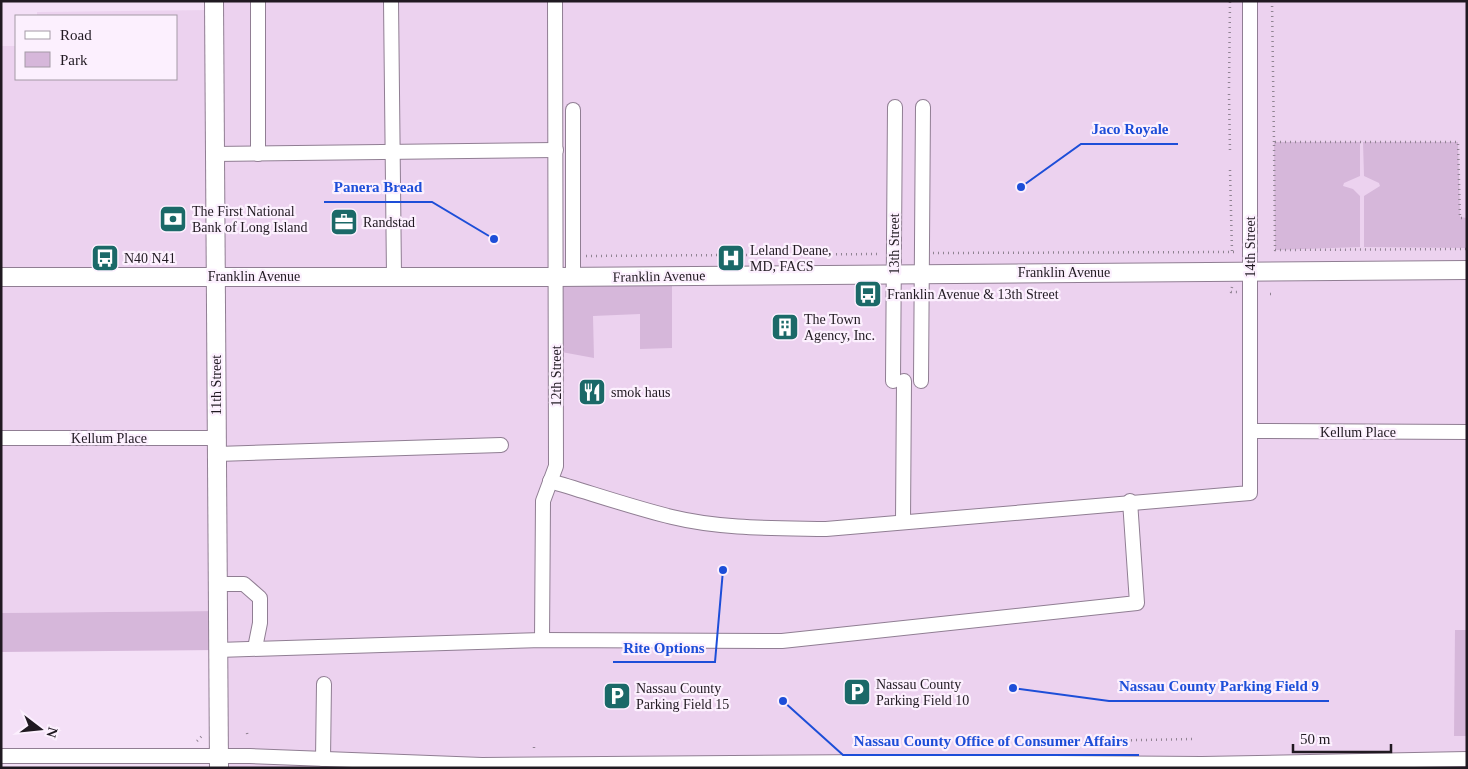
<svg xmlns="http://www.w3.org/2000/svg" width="1468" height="769" viewBox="0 0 1468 769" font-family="'Times New Roman',serif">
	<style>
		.built { fill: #ecd2ef }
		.green { fill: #d6b7da }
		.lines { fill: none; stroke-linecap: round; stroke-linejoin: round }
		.minor-casing { stroke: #907e93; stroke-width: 16 }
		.major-casing { stroke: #907e93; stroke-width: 20 }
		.path { stroke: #908392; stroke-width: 2.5; stroke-dasharray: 1 4; stroke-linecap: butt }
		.minor { stroke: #fff; stroke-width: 14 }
		.major { stroke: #fff; stroke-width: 18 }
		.labels { text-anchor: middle; stroke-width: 4.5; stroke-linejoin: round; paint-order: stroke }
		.poi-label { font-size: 14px; fill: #201921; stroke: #fcf0fe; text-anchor: start }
		.street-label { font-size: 14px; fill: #201921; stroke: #fcf0fe }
		.leader { fill: none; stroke: #1d4ed8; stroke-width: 2 }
		.callout-dot { fill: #1d4ed8; stroke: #fcf0fe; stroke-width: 2 }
		.callout-label { font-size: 15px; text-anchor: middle; font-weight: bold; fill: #1d4ed8; stroke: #fcf0fe; stroke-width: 4.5; stroke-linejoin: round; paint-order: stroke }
	</style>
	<rect width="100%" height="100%" fill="#f4e0f7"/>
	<!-- built -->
	<path class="built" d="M214,1h1253v767h-1248l-1,-157 -217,2v-567h15v33h160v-63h-139v-4l176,-2z"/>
	<!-- green -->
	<g class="green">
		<path d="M1274,142h86v34l-16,7 -1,3 10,3 7,7v51l-85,3z"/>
		<path d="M1363,142h95l2,75 7,1v30l-103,-1v-51l16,-10 -1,-3 -15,-7z"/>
		<path d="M672,276v72l-32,1v-35l-47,2 1,42 -38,-7 -1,-74z"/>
		<path d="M218,611v39l-217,2v-39z"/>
		<path d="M1455,630h12v106h-13z"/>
	</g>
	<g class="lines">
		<!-- minor casing -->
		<g class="minor-casing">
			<g id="minor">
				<path d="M258,1v153"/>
				<path d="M391,1l3,275"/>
				<path d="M573,110v167"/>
				<path d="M214,154l342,-4"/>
				<path d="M893,381l2,-274"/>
				<path d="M921,381l2,-274"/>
				<path d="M1250,431l217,1"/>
				<path d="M1,438h216"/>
				<path d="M217,454l284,-9"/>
				<path d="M550,481c41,12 81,26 122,36 49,12 103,11 154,12l424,-36v-492"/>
				<path d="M903,521l1,-140"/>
				<path d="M218,584h26l16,14v25l-5,25"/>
				<path d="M542,640l1,-139 13,-35 -1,-465"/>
				<path d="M218,650l324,-10 240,1 355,-38 -7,-102"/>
				<path d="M1,756h249l232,9 393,-3 327,2 265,-5"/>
				<path d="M323,759l1,-75"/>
			</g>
		</g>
		<!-- major casing -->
		<g class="major-casing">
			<g id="major">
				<path d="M214,1l5,767"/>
				<path d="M1,277h554l912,-7"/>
			</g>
		</g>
		<!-- path -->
		<g class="path">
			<path d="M1272,1l2,141"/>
			<path d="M1229,88l1,-87"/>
			<path d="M1229,94l1,58"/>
			<path d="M1230,170l2,82"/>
			<path d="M1467,218h-7l-2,-76h-184l1,108 192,-1"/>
			<path d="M933,253l304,-1"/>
			<path d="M586,256l294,-2"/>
			<path d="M1232,287l-1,5h6"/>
			<path d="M1270,294h5"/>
			<path d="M247,733l1,4"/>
			<path d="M197,741l5,-5"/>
			<path d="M1091,741l102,-2"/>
			<path d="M921,742l4,-1"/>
			<path d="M945,742h2"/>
			<path d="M534,748v-3"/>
		</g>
		<!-- minor -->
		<use href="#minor" class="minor"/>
		<!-- major -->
		<use href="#major" class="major"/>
	</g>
	<!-- icons -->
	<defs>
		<g id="bank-square" transform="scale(1.4375)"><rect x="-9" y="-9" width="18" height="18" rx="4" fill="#1b6968" stroke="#fcf0fe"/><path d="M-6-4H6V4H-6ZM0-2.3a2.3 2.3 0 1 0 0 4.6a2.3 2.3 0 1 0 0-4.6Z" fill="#fff"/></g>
		<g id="office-square" transform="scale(1.4375)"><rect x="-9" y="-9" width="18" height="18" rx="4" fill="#1b6968" stroke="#fcf0fe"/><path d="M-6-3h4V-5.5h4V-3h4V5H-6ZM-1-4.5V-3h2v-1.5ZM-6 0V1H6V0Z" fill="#fff"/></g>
		<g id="bus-square" transform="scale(1.4375)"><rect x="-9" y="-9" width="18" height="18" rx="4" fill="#1b6968" stroke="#fcf0fe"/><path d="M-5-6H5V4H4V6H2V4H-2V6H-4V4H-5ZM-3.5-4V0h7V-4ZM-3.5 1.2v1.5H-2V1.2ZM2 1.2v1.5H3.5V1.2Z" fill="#fff"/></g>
		<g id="hospital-square" transform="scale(1.4375)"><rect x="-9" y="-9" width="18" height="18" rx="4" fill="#1b6968" stroke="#fcf0fe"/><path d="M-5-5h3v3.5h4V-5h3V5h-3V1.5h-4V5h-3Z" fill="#fff"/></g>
		<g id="building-square" transform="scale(1.4375)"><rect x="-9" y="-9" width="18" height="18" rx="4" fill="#1b6968" stroke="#fcf0fe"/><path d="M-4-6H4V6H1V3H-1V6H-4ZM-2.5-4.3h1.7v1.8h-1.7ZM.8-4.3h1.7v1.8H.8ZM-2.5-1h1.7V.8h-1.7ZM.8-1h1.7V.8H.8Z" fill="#fff"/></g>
		<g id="restaurant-square" transform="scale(1.4375)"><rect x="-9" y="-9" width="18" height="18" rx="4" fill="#1b6968" stroke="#fcf0fe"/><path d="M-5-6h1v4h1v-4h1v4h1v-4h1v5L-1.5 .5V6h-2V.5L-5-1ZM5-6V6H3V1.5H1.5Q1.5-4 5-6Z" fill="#fff"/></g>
		<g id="parking-square" transform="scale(1.4375)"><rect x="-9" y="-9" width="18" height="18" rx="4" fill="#1b6968" stroke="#fcf0fe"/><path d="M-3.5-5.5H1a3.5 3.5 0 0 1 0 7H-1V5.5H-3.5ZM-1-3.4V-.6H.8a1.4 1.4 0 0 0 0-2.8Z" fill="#fff"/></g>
	</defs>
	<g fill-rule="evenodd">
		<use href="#bank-square" x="173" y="219"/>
		<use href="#office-square" x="344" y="222"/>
		<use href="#bus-square" x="105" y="258"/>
		<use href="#hospital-square" x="731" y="258"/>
		<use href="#bus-square" x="868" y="294"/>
		<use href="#building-square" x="785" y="327"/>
		<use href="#restaurant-square" x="592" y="392"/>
		<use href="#parking-square" x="857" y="692"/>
		<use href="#parking-square" x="617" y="696"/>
	</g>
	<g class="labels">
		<!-- poi labels -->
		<g class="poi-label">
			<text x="192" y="216">The First National<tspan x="192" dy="16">Bank of Long Island</tspan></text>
			<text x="363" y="227">Randstad</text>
			<text x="750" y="255">Leland Deane,<tspan x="750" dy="16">MD, FACS</tspan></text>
			<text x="124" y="263">N40 N41</text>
			<text x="887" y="299">Franklin Avenue &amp; 13th Street</text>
			<text x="804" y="324">The Town<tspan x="804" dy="16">Agency, Inc.</tspan></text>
			<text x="611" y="397">smok haus</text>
			<text x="876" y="689">Nassau County<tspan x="876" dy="16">Parking Field 10</tspan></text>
			<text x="636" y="693">Nassau County<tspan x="636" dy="16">Parking Field 15</tspan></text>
		</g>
		<!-- street labels -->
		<g class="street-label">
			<text transform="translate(894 244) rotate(-90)" y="5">13th Street</text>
			<text transform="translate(1250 247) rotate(-90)" y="5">14th Street</text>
			<text x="1064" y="277">Franklin Avenue</text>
			<text x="254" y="281">Franklin Avenue</text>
			<text transform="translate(659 276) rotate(-1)" y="5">Franklin Avenue</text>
			<text transform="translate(556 376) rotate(-90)" y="5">12th Street</text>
			<text transform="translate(216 385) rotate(-90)" y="5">11th Street</text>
			<text x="1358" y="437">Kellum Place</text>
			<text x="109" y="443">Kellum Place</text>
		</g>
	</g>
	<!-- callouts -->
	<path class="leader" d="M1021 187L1081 144H1178M494 239L432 202H324M723 570L715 662H613M1013 688L1109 701H1329M783 701L843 755H1139"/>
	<g class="callout-dot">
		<circle cx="1021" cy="187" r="5"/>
		<circle cx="494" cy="239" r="5"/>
		<circle cx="723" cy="570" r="5"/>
		<circle cx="1013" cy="688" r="5"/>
		<circle cx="783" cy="701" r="5"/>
	</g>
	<g class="callout-label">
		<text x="1130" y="134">Jaco Royale</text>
		<text x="378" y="192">Panera Bread</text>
		<text x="664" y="653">Rite Options</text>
		<text x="1219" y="691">Nassau County Parking Field 9</text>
		<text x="991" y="746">Nassau County Office of Consumer Affairs</text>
	</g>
	<!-- border -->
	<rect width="1468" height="769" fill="none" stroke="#201921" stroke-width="5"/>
	<!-- legend -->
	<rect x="15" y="15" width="162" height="65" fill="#fcf0fe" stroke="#a49aa6"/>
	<rect x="25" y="31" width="25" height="8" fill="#ffffff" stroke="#a49aa6"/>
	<text x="60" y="40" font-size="15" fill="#201921">Road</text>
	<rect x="25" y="52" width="25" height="15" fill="#d6b7da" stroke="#a49aa6"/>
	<text x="60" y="65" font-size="15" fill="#201921">Park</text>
	<!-- north arrow -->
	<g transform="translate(40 729) rotate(106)" stroke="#fcf0fe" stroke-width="4" paint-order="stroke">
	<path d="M0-4L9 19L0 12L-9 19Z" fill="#201921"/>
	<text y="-8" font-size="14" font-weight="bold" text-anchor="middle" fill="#201921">N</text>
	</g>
	<!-- scale -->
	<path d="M1293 744v8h98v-8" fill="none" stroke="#201921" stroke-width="2.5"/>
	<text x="1300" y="744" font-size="15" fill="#201921" stroke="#fcf0fe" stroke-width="4" paint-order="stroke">50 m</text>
</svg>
